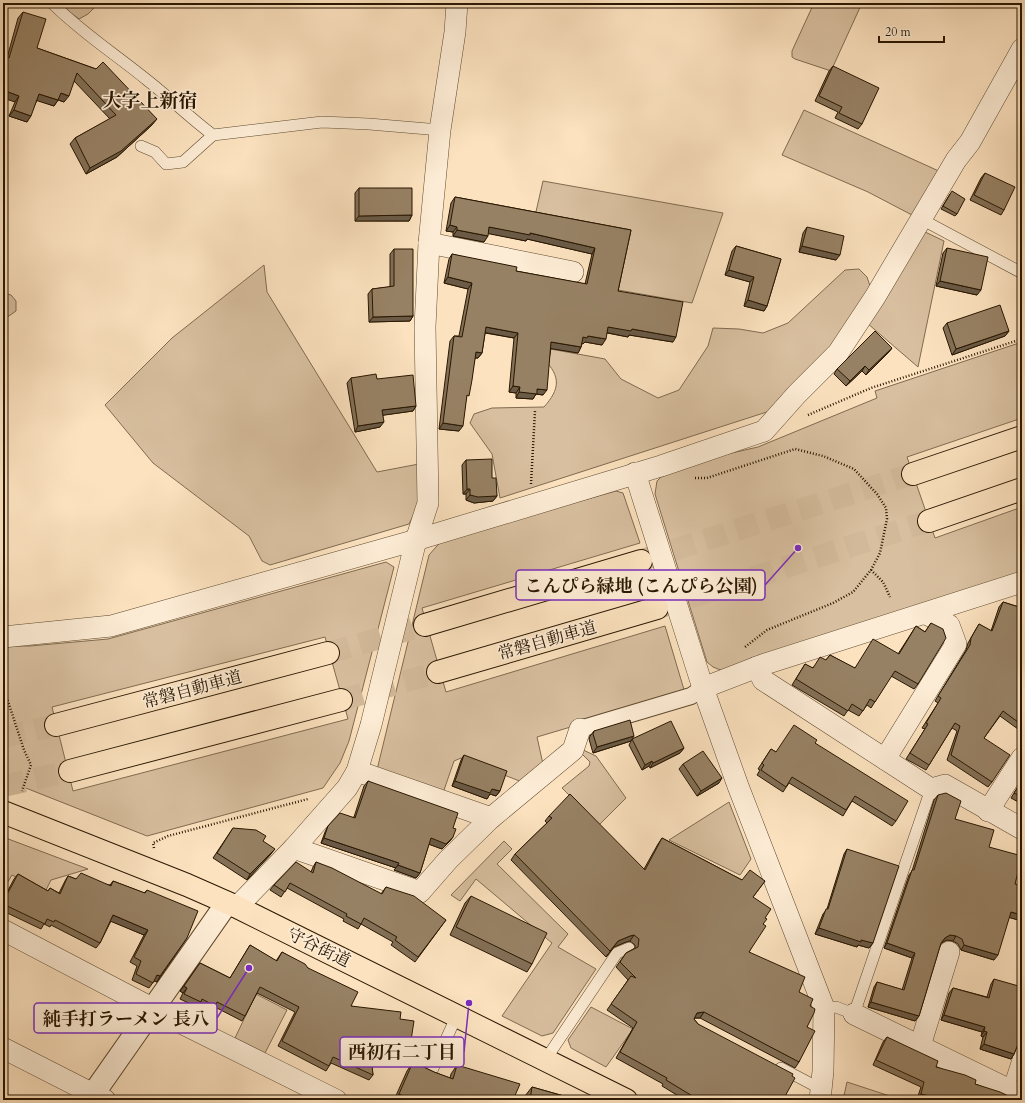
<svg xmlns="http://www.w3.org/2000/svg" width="1025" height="1103" viewBox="0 0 1025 1103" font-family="Cardo,'Noto Serif JP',serif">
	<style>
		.green { fill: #d8bf9f; stroke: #806b50; fill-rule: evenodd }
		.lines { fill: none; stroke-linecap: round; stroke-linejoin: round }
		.motorway-tunnel { stroke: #d2b999; stroke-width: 22; stroke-dasharray: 22 11; stroke-linecap: butt }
		.service-casing { stroke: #5e4a30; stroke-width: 12 }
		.pedestrian-casing { stroke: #5e4a30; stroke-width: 18 }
		.minor-casing { stroke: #5e4a30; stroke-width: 22 }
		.tertiary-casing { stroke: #5e4a30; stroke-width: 24 }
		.primary-casing { stroke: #291701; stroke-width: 24 }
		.motorway-casing { stroke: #291701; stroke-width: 24 }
		.path { stroke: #291701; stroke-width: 2.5; stroke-dasharray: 1 2; stroke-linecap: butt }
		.service { stroke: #fdecd5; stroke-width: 11 }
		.pedestrian { stroke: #fdecd5; stroke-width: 16 }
		.minor { stroke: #fdecd5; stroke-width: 21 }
		.tertiary { stroke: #fdecd5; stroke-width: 22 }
		.primary { stroke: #fce2bf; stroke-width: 22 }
		.motorway { stroke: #fce2bf; stroke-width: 22 }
		.wall { fill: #826f56; stroke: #291701 }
		.shaded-wall { fill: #6a5a46; stroke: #291701 }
		.building { fill: #978164; stroke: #291701 }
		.labels { text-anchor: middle; stroke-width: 3.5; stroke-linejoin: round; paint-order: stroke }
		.street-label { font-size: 17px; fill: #291701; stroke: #fdecd5 }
		.quarter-label { font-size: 19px; font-weight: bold; fill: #291701; stroke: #fdecd5 }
		.leader { fill: none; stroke: #7b2cbf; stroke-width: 1.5 }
		.callout-dot { fill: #7b2cbf; stroke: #fdecd5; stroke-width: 1.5 }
		.callout { fill: #fdecd5; stroke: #7b2cbf; stroke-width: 1.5 }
		.callout-label { font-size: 18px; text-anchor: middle; font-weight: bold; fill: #291701 }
	</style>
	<rect width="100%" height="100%" fill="#fce2bf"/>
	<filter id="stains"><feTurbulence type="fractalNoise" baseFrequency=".005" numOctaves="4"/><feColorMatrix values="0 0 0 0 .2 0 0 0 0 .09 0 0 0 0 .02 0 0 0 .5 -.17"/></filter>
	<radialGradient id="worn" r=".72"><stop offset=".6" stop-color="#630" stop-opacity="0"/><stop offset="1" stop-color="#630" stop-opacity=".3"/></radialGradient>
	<!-- green -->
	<g class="green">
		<path d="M62,3h34v3l-8,8 -9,5 -11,-8z"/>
		<path d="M814,3h48l-31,68 -36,-12 -3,-2v-6z"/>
		<path d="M804,110l137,62 -29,43 -44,-23 -86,-37z"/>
		<path d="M543,181l180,32 -31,90 -74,-13 11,-56 -94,-18z"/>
		<path d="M923,231l21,10 -26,126 -51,-44z"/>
		<path d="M264,265l3,27 110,180 42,-8 1,38 -11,22 -139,41 -8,-4 -13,-25 -96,-73 -48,-58 67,-67z"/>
		<path d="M859,269l8,8 4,12 -37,59 -58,61 -276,89 -8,-44 -22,-31 4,-9 18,-6 52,-1c16,-18 17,-30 0,-48l1,-11 60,11 16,20 37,19 21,-8 29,-44 5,-18 26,1 24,4 25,-10 57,-53z"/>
		<path d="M3,293l8,2 5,6v10l-13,9z"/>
		<path d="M1022,342v76l-115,39 28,81 87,-31v67l-299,97 -10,-4 -6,-5 -52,-168 2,-13 4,-4 40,-17 57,-13 119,-49 -2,-7z"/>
		<path d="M616,491l7,2 17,50 -218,65 24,84 219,-66 20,67 -148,44 6,27 -21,18 -61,-24 -7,3 -11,32 -66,-23 52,-215 14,-16z"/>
		<path d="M386,562l8,5 -45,174 -9,22 -17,25 -176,48 -144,-57v-133h27l78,-7zM325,637l23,82 -275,72 -21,-84z"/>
		<path d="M581,749l15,7 30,42 -27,27 -37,-37 27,-22 1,-4 -10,-10z"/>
		<path d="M729,802l22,57 -11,16 -71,-35z"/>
		<path d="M3,837l85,32 -37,11 -6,12 -33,-17 -9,15z"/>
		<path d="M504,841l8,8 -15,15 71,70 -10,13 38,22 -43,64 -11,3 -40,-20 50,-73 -76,-64 -16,22 -9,-6z"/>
		<path d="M256,994l31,16 -22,43 -30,-15z"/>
		<path d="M591,1007l42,22 -27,38 -35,-19 -3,-8z"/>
		<path d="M847,1082l55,18h-59z"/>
	</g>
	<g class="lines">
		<!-- motorway-tunnel -->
		<g class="motorway-tunnel">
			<path d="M642,560l271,-86"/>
			<path d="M658,608l271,-87"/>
			<path d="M328,653l97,-28"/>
			<path d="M341,700l97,-28"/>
			<path d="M3,737l53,-12"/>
			<path d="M3,786l67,-15"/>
		</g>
		<!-- service casing -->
		<g class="service-casing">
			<g id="service">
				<path d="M52,3c29,29 63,51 95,77 23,18 43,38 66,55l109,-13 47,2 71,6"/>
				<path d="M141,146l14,6 11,12 17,-2 30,-27"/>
				<path d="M921,219l101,54"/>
				<path d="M824,1008l12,-1 18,7 77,-225"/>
				<path d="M546,1059l71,-106 12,-5"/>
				<path d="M781,1068l40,21"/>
				<path d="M430,1075l27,-60"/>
				<path d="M1008,1090l14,-43"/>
			</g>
		</g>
		<!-- pedestrian casing -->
		<g class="pedestrian-casing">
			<path id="pedestrian" d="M580,729l111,-33 12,-8"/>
		</g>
		<!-- minor casing -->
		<g class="minor-casing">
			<g id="minor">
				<path d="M429,243l144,29"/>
				<path d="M635,473l68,215 35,98 86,222 -1,63 -3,29"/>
				<path d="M3,637l108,-11 305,-86 245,-74 103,-35 33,-37 41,-41 37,-56 81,-137 14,-18 52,-93"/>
				<path d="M757,667l6,13 168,109 14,-4 77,44"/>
				<path d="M703,688l62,-24 257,-82"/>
				<path d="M885,759l71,-115 -7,-19 -23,-11"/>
				<path d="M357,771l134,47"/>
				<path d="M988,811l34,-53"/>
				<path d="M294,848l126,44 28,-32 43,-42 82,-68 7,-21"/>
				<path d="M237,907l57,-59 53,-60 10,-17 14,-46 45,-185 12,-37 -3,-176 4,-84 11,-113 15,-98 2,-29"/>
				<path d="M3,930l166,87 167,83"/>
				<path d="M854,1014l168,82"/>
				<path d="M920,1046l29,-94"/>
				<path d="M3,1048l102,52"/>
			</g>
		</g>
		<!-- tertiary casing -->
		<g class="tertiary-casing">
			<path id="tertiary" d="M89,1100l138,-197"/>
		</g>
		<!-- primary casing -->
		<g class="primary-casing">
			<path id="primary" d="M3,812l184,73 50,22 389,193"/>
		</g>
		<!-- motorway casing -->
		<g class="motorway-casing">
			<g id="motorway">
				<path d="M913,474l109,-37"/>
				<path d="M929,521l93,-32"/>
				<path d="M425,625l216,-64"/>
				<path d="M438,672l219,-64"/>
				<path d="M56,725l272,-72"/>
				<path d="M70,771l271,-71"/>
			</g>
		</g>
		<!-- path -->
		<g class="path">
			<path d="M808,415l63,-27 151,-49"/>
			<path d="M695,478h12l88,-29 28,7 31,13 23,25 9,14 1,11 -7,34 -9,17 -18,22 -20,11 -66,27 -22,17"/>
			<path d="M531,484l4,-73"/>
			<path d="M871,570l12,12 7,15"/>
			<path d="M3,686l21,64 7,15 -9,26"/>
			<path d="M154,848l-1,-5 15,-7 140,-37"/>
		</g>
		<!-- service -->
		<use href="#service" class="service"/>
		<!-- pedestrian -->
		<use href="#pedestrian" class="pedestrian"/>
		<!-- minor -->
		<use href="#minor" class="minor"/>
		<!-- tertiary -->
		<use href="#tertiary" class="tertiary"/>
		<!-- primary -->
		<use href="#primary" class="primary"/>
		<!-- motorway -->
		<use href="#motorway" class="motorway"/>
	</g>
	<!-- wall -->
	<g class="wall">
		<path d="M23,12l14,36 59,21 56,56 -35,32 -31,17 -16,-30 5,-6 35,-19 -36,-38 -10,21 -6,-2 -4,6 -17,-6 -10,22 -18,-6 6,-14 -8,-44 11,-40z"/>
		<path d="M833,66l29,58 -4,5 -23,-11 3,-6 -23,-11 14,-30z"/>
		<path d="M1022,127v13l-4,-2z"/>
		<path d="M985,173l19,37 -3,5 -31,-15 11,-22z"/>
		<path d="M359,188l53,27 -3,6h-54v-28z"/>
		<path d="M950,194l7,20 -2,2 -14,-7z"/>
		<path d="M455,197l176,33 -13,61 55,51 -44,-7 -1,2 -21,-4 -5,12 -17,-3 -2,2 -1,-1 -1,4 -3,6 -27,-5 -8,47 -7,-1 -3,5 -17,-1v-5l-7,-1 5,-54 -29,-5 -3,20 -4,5h-3l-16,73 -20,-2 11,-88 4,-5h5l9,-47 -24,-6 5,-24 3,-5 64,17 69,13 7,-30 -65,-15 -1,2 -38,-8 -4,9 -31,-6v-4l-7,-1 5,-28z"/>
		<path d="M807,227l29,33 -37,-8 4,-19z"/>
		<path d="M736,246l45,13 -14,47 -3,5 -20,-5 6,-24 -25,-7 7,-24z"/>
		<path d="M947,248l30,47 -41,-9 7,-33z"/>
		<path d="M394,249l19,67 -3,5 -41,1 -1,-28 4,-5 18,-2v-33z"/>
		<path d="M947,323l62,8 -4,5 -53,19 -9,-27z"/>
		<path d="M892,348l-4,5 -22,22 -4,-4 -16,15 -12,-12 3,-5z"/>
		<path d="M351,378l26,1 39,27 -3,5 -30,4 -3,12 -25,5 -8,-49z"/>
		<path d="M466,460l26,18 5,18 -4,5 -19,2 -8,-3v-6h-3l-1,-29z"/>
		<path d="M1003,602l19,6v124l-22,-16 -16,22 8,44 -4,5 -41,-27 10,-29 -5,-3 -26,42 -20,-11 19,-30 -3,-1 16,-25 -3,-2 31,-51 2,-7 8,-14 3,-5 12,7 8,-24z"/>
		<path d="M931,623l-13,61 -4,5 -23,-13 -20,32 -4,-3 -8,11 -11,-6 -4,6 -52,-31 13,-21 7,4 14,-8 4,-5 24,13 44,-14 18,-28 9,6z"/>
		<path d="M594,731l37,10 -38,12 -4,-14 1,-3z"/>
		<path d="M632,739l52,9 -4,5 -30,15 -1,-2 -7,4 -13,-25z"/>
		<path d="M815,743l81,78 -4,5 -40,-25 -9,15 -54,-33 -6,9 -26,-17 3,-5 -2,-1 13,-20 5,3z"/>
		<path d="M464,755l36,36 -4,5 -6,-2 -3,5 -35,-13 9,-26z"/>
		<path d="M683,764l36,19 -22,13 -18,-27z"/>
		<path d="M1022,780v24l-11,-6z"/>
		<path d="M368,781l85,47v9l-4,5 -7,7 -13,-5 -9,29 -4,5 -22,-8 2,-2 -75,-25 4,-11 3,-6 26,-9 10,-31z"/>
		<path d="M938,795l17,24 34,28 26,37 7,2v35l-13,-4 -15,43 -33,-10 -3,-6 -5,-3 -6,-1 -6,3 -22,73 -4,5 -47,-14 6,-20 3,-5 25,8 10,-32 -28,-10 25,-73 3,-4 22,-71z"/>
		<path d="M549,816l95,53 14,-25 4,-6 80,42 23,1 -12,16 12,21 -2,6 -14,28 50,40 11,14 -3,21 -8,35 -4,6 -95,-50h-6v1l4,5 85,76h-98l-23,-14 1,-2 -47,-26 17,-30 -26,-18 21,-30 -12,-13 10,-14 9,-5v-3l-5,-4 -4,1 -12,5 -8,10 -95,-97 4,-6 32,-31 -2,-2z"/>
		<path d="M233,828l30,13 8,13 -24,26 -34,-22z"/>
		<path d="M847,849l26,94 -4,5 -11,-3 -1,2 -42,-13 8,-20 4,-5 17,-55z"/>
		<path d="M316,862l65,32 5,-7 60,33 -31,42 -24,-17 2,-3 -32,-18 -3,5 -15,-8 1,-2 -57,-31 -6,9 -11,-7 4,-5 37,-13 2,-5z"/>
		<path d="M18,874l30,17 2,-3 9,5 6,-12 3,-5 8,3 34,6 3,-4 31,12 3,-3 40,48 -30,44 -3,-1 -5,7 -17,-8 5,-14 -7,-4 14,-27 -33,-14 -11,22 -4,5 -45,-23 -1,2 -6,-3 -3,5 -38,-18v-11l11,-21z"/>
		<path d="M471,896l61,68 -5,8 -77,-37 15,-32z"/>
		<path d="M250,945l26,16 6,-9 26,16 43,38 49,13 9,34 -3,5 -36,-6 3,23 -4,5 -38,-17 -5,8 -48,-25 17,-34 -38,-19 -12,23 -3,5 -27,-14 -3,4 -13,-6 -2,2 -17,-8 3,-6 -3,-2 20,-28 30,15z"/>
		<path d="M994,979l28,62 -3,1 -5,12 -3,5 -31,-10 3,-12 -2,-1 1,-4 -41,-12 8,-27 4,-5 34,9 4,-13z"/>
		<path d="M887,1037l49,30 39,17 42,16h-96l-4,-1 4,-12 -48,-22 10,-23z"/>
		<path d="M413,1062l21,10 16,6 1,-4 6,-9 56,35h-119l13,-29z"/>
		<path d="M532,1087l46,13h-53v-4z"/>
	</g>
	<!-- shaded-wall -->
	<g class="shaded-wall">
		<path d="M3,90l16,6 -4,6 -12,-4z"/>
		<path d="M61,93l8,3 -5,6 -8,-3z"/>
		<path d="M39,94l19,6 -4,6 -19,-6z"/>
		<path d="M14,110l17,6 -4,6 -18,-6z"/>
		<path d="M157,119l-5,6 -35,32 -31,17 4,-6z"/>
		<path d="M1022,133v7l-4,-2z"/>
		<path d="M412,215l-3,6h-54l4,-5z"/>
		<path d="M450,225l7,2 -4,5 -7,-1z"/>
		<path d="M489,227l41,6 65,15 -3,6 -65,-15 -1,2 -41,-8z"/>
		<path d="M457,230l31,6 -4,6 -31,-6z"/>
		<path d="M802,246l38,9 -4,5 -37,-8z"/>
		<path d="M729,270l25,7 -4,5 -25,-7z"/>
		<path d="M448,277l24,6 -4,6 -24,-6z"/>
		<path d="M940,281l41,9 -4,5 -41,-9z"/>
		<path d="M748,300l19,6 -3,5 -20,-5z"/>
		<path d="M413,316l-3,5 -41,1 4,-5z"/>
		<path d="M486,327l32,6 -4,5 -32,-6z"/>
		<path d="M608,327l24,2 44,8 -3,5 -44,-7 -1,2 -24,-5z"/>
		<path d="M1009,331l-4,5 -53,19 4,-6z"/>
		<path d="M588,336l18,3 -4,6 -17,-3 -2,2 -4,-1 4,-6z"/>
		<path d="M551,342l30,5 -3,6 -31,-5z"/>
		<path d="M892,348l-4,5 -22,22 3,-5z"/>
		<path d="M476,352l6,1 -4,5h-6z"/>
		<path d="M865,366l-3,5 -16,15 4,-5z"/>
		<path d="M513,386l7,1 -4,6 -7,-1z"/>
		<path d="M537,389l10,1 -4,5 -7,-1 -3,5 -17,-1 3,-6z"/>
		<path d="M416,406l-3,5 -35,5 4,-6z"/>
		<path d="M384,422l-4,5 -25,5 3,-6z"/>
		<path d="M443,423l20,3 -4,5 -20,-2z"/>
		<path d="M467,489h3l-4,5h-3z"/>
		<path d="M470,495l27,1 -4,5 -19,2 -8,-3z"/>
		<path d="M634,736l-3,5 -38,12 4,-6z"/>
		<path d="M684,748l-4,5 -30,15 3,-5z"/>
		<path d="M652,761l-3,5 -7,4 3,-5z"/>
		<path d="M722,778l-3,5 -22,13 4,-5z"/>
		<path d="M455,781l37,8 8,2 -4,5 -6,-2 -3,5 -35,-13z"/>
		<path d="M453,837l-4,5 -7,7 -14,-5 3,-6z"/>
		<path d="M324,838l75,25 -3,5 -75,-25z"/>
		<path d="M275,849l-4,5 -24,26 3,-6z"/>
		<path d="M398,865l22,8 -4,5 -22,-8z"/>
		<path d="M1011,912l11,3v6l-15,-4z"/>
		<path d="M113,915l35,15 -4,5 -34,-14z"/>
		<path d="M819,928l54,15 -4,5 -11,-3 -1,2 -42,-13z"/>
		<path d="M634,935l-4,6 -4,1 -12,5 -8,10 12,-16 12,-5z"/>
		<path d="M950,935l6,1 -3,5 -6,-1 -6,3 4,-5z"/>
		<path d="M887,943l28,10 -3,5 -28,-10z"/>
		<path d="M964,945l34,10 -4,5 -33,-10z"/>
		<path d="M157,975l3,1 -3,6 -4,-2z"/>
		<path d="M184,986l3,2 -4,5 -3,-2z"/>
		<path d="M871,1002l48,14 -4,5 -47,-14z"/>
		<path d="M704,1012l-4,6h-7l4,-5z"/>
		<path d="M944,1015l41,12 -3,5 -41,-12z"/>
		<path d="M984,1031l3,1 -4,5 -2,-1z"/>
		<path d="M1021,1037h1v4l-5,1z"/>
		<path d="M984,1044l30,10 -3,5 -31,-10z"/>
		<path d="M370,1046l39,7 -3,5 -40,-7z"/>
		<path d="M399,1094l14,6h-18z"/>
		<path d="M921,1094l9,2 -3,4h-6l-4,-1z"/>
	</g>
	<!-- building -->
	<g class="building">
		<path d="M23,12l23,7 -9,29 59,21 7,-7 54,57 -36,32 -31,17 -15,-30 41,-23 -39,-42 -8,23 -8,-3 -3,7 -19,-6 -8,22 -17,-6 5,-14 -16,-6v-34l6,2z"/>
		<path d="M833,66l46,22 -17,36 -23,-11 3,-6 -23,-11z"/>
		<path d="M985,173l30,14 -11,23 -30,-15z"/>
		<path d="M359,188h53v27l-53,1z"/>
		<path d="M952,191l13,8 -8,15 -14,-8z"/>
		<path d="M455,197l176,33 -13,61 65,11 -7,35 -44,-8 -1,2 -23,-4 -2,12 -18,-3 -1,2 -4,-1 -2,10 -30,-5 -4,48 -10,-1v5l-18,-2 1,-5 -7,-1 5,-53 -32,-6 -4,26 -6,-1 -4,28 -3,16 -2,-1 -4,31 -20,-3 11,-87 8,1 10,-54 -24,-6 4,-23 65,13 -1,4 71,13 8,-36 -65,-15v2l-41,-8 -1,9 -31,-6v-3l-7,-2z"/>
		<path d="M807,227l37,9 -4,19 -38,-9z"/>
		<path d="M736,246l45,13 -14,47 -19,-6 6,-23 -25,-7z"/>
		<path d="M947,248l41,9 -7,33 -41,-9z"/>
		<path d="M394,249h19v67l-40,1 -1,-28 22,-3z"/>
		<path d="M1000,305l9,26 -53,18 -9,-26z"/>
		<path d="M875,331l17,17 -23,22 -4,-4 -15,15 -13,-12z"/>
		<path d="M376,374l1,5 36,-4 3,31 -34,4 2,12 -26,4 -7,-48z"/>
		<path d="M492,459v19h4l1,18 -19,1 -8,-2v-6h-3l-1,-29z"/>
		<path d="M1003,602l19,6v117l-19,-14 -19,27 26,17 -18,27 -41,-27 9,-29 -5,-3 -26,42 -19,-12 18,-29 -2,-1 15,-25 -3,-2 32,-51 1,-7 8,-14 13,7z"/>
		<path d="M931,623l12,6 3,9 -28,46 -23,-13 -20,31 -5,-3 -7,12 -11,-7 -4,7 -52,-32 9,-15 8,4 7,-11 6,3 4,-5 25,13 18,-29 26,15 17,-28 9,6z"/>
		<path d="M630,720l4,16 -37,11 -4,-13 1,-3z"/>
		<path d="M671,721l13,27 -31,15 -1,-2 -7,4 -13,-26z"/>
		<path d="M794,725l23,15 -2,3 93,58 -12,20 -41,-25 -9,14 -54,-33 -6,10 -25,-17 3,-5 -2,-2 9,-14 5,3z"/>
		<path d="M703,751l19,27 -21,13 -18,-27z"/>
		<path d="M464,755l43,16 -7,20 -8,-2 -2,4 -35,-12z"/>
		<path d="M368,781l90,32 -5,15 3,1 -3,8 -7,7 -15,-6 -11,35 -22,-8 1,-2 -75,-25 4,-12 12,-13 15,5z"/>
		<path d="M1022,781v16l-8,-4z"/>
		<path d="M946,793l15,8 -6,18 39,11 -5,17 33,9 -7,28 7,2v29l-11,-3 -13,43 -34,-10 -2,-6 -6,-3 -6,-1 -5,3 -4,5 -22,73 -48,-14 6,-20 27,8 11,-37 -28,-10 25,-73h2l24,-75z"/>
		<path d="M570,794l75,76 17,-32 80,42 8,-10 15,11 -12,16 18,12 -6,9 2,1 -4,5 3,2 -17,26 56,25 -6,15 14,7 -3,7 5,3 -1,4 -7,14 8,4 -16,31 -95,-50 -7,1 -3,6 4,5 95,50 -1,2 3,2 -12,22h-84l-33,-20 1,-2 -47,-26 17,-30 -26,-18 20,-28 5,2 -16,-16 6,-9 12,-6 1,-8 -5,-4 -4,1 -12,5 -8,10 -95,-97 37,-36 -3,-2z"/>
		<path d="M233,828l23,2 10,6 -3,5 12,8 -25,25 -33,-21z"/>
		<path d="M847,849l52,17 -26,77 -12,-3v2l-42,-14 7,-19h2z"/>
		<path d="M296,862l17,11 3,-11 16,6 50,26 4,-7 28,9 32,24 -28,37 -23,-17 2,-3 -33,-19 -3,6 -15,-8 1,-2 -57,-31 -5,9 -11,-7z"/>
		<path d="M81,873l30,13 2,-5 32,12 2,-3 51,21 -11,27 -27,38 -3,-1 -4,8 -17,-9 5,-13 -7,-4 14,-27 -35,-15 -13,28 -45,-23 -1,2 -7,-3 -2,5 -42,-20v-2l15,-28 30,17 2,-3 10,6 8,-18 8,3z"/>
		<path d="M471,896l76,37 -15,31 -76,-37z"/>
		<path d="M250,945l27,16 5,-9 23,12 3,4 50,24 -7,14 50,6 -1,7 14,2 -5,32 -39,-7 3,29 -40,-18 -4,9 -47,-25 17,-34 -39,-20 -15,29 -28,-14 -2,4 -13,-7 -1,3 -17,-8 3,-6 -3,-2 16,-23 30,15z"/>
		<path d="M994,979l28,8v50h-1l-7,17 -30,-10 3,-12 -3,-1 1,-4 -41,-12 9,-27 36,10z"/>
		<path d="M887,1037l51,24 -2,6 29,8 11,5 -1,4 25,8 17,8h-88l1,-4 -9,-2 3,-12 -48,-22z"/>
		<path d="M413,1062l21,10 19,7 4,-14 63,19 -7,16h-100l-14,-6z"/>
		<path d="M532,1087l46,13h-48z"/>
	</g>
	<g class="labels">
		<!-- street labels -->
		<g class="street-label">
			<text transform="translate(547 640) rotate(-16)" y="6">常磐自動車道</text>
			<text transform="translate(192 689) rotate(-15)" y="6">常磐自動車道</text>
			<text transform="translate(319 947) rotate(26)" y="6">守谷街道</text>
		</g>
		<!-- quarter labels -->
		<g class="quarter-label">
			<text x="150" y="107">大字上新宿</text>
		</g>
	</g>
	<!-- callouts -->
	<path class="leader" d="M798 548L765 585M249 968L217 1018M469 1003L464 1052"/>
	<g class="callout-dot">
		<circle cx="798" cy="548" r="4"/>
		<circle cx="249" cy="968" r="4"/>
		<circle cx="469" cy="1003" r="4"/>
	</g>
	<g class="callout">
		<rect x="516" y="570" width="249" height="30" rx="4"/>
		<rect x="34" y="1003" width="183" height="30" rx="4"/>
		<rect x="340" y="1037" width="124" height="30" rx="4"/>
	</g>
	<g class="callout-label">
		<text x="641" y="592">こんぴら緑地 (こんぴら公園)</text>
		<text x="126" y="1025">純手打ラーメン 長八</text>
		<text x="402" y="1058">西初石二丁目</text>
	</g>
	<!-- margin -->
	<rect width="1025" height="1103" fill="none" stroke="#fce2bf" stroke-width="16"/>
	<rect x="4" y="4" width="1017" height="1095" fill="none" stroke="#291701" stroke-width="2"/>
	<rect x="8" y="8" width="1009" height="1087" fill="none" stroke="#291701"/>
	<!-- scale -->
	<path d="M879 36v6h65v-6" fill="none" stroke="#291701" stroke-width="2"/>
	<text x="885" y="36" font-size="12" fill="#291701" stroke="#fdecd5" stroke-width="3" paint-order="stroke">20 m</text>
	<rect width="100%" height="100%" filter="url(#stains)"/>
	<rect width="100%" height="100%" fill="url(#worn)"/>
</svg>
